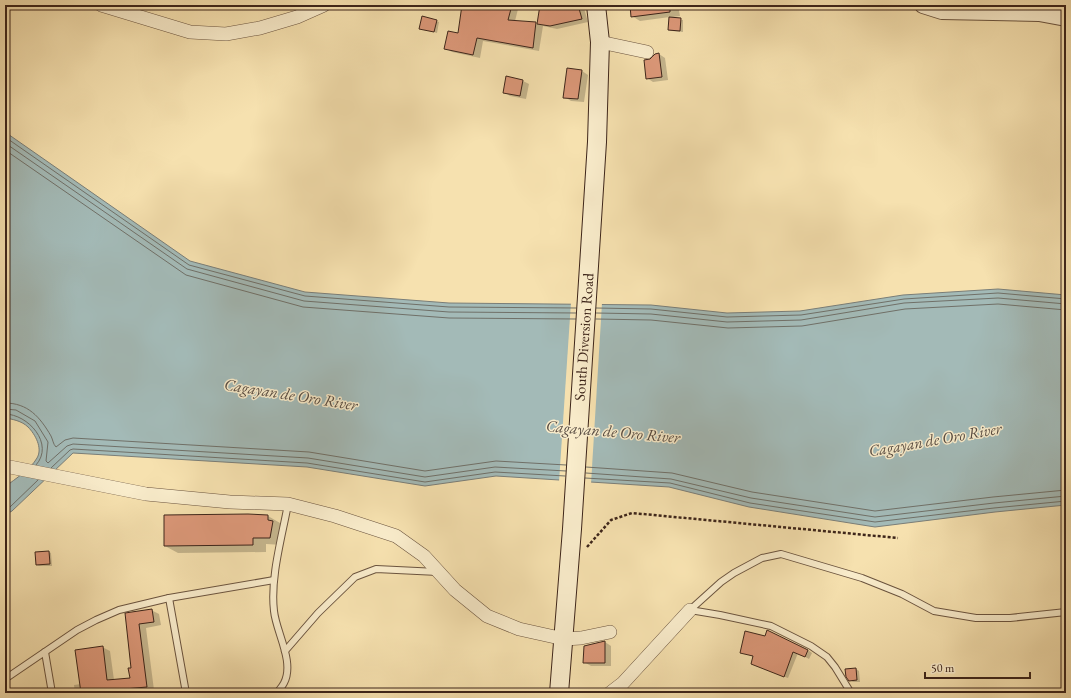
<svg xmlns="http://www.w3.org/2000/svg" width="1071" height="698" viewBox="0 0 1071 698" font-family="'EB Garamond',serif">
	<style>
		.water { fill: #a3bab7; stroke: #7a7e78 }
		.pier { fill: #f6e1af }
		.shadow { fill: #0003 }
		.lines { fill: none; stroke-linecap: round; stroke-linejoin: round }
		.shore { stroke: #707068; stroke-width: 1 }
		.building { fill: #dc9879; stroke: #3d251a }
		.service-casing { stroke: #6b543f; stroke-width: 8 }
		.minor-casing { stroke: #6b543f; stroke-width: 14 }
		.tertiary-casing { stroke: #6b543f; stroke-width: 18 }
		.secondary-casing { stroke: #3d251a; stroke-width: 20 }
		.path { stroke: #3d251a; stroke-width: 2.5; stroke-dasharray: 3 2; stroke-linecap: butt }
		.service { stroke: #f9eccb; stroke-width: 6 }
		.minor { stroke: #f9eccb; stroke-width: 13 }
		.tertiary { stroke: #f9eccb; stroke-width: 16 }
		.secondary { stroke: #f9eccb; stroke-width: 18 }
		.labels { text-anchor: middle; stroke-width: 3; stroke-linejoin: round; paint-order: stroke }
		.street-label { font-size: 15px; fill: #3d251a; stroke: #f9eccb }
		.water-label { font-size: 16px; font-style: italic; fill: #564a41; stroke: #f9eccb }
	</style>
	<rect width="100%" height="100%" fill="#f6e1af"/>
	<filter id="stains"><feTurbulence type="fractalNoise" baseFrequency=".005" numOctaves="4"/><feColorMatrix values="0 0 0 0 .2 0 0 0 0 .09 0 0 0 0 .02 0 0 0 .5 -.17"/></filter>
	<radialGradient id="worn" r=".72"><stop offset=".6" stop-color="#630" stop-opacity="0"/><stop offset="1" stop-color="#630" stop-opacity=".3"/></radialGradient>
	<!-- water -->
	<path class="water" d="M5,132l185,129 115,31 144,11 202,2 76,8 73,-2 103,-16 95,-6 68,6v210l-71,7 -120,15 -126,-20 -80,-20 -173,-11 -71,10 -118,-19 -234,-14 -61,58 -7,4v-28c11,-9 25,-17 32,-29 6,-10 -2,-24 -9,-31 -6,-6 -16,-8 -23,-9z"/>
	<!-- pier -->
	<path class="pier" d="M571,302l31,1 -11,181 -32,-2z"/>
	<!-- shadow -->
	<g class="shadow">
		<path d="M463,5h56l-4,16 21,2 2,1 3,-19h42l5,17 -31,7 -14,-3 -4,25 -56,-10 -3,17 -28,-6 -7,-4 14,-14z"/>
		<path d="M631,5h47l2,11 -7,1 1,1 9,2v12l-11,-1 -3,-1 1,-13 -30,4 -8,-5z"/>
		<path d="M436,21l3,1 -2,11 -17,-5z"/>
		<path d="M659,54l6,4 3,22 -15,2 -6,-4 3,-18z"/>
		<path d="M582,71l6,4 -4,27 -13,-1 -6,-4z"/>
		<path d="M523,81l6,3 -3,15 -16,-3 -6,-4z"/>
		<path d="M268,516l12,7v3l5,3 -2,16 -17,-1v8l-88,1 -13,-7z"/>
		<path d="M49,552l2,1 1,13h-13l-2,-1z"/>
		<path d="M151,610l8,4 2,11 -15,3 8,62 -22,3h-57l-1,-8 7,-1 21,-37 8,4 4,29 17,-2 2,-9 -7,-55z"/>
		<path d="M605,642l6,4v20h-20l-7,-4 1,-16z"/>
		<path d="M808,650l4,3 -3,6 -11,-6 -10,25 -32,-12 -2,-9 -13,-5z"/>
		<path d="M856,669l3,2 1,11h-7l-3,-2 -3,-10z"/>
	</g>
	<g class="lines">
		<!-- shore -->
		<g class="shore">
			<path d="M5,137l184,128 116,31 144,11 127,1"/>
			<path d="M5,143l182,126 117,32 145,11 127,1"/>
			<path d="M5,150l181,125 117,32 146,11 127,1"/>
			<path d="M596,308l55,1 76,8 74,-2 103,-16 94,-6 68,6"/>
			<path d="M596,313l55,1 76,8 74,-2 103,-17 94,-5 68,6"/>
			<path d="M596,319l55,1 77,8 74,-2 103,-17 93,-5 68,6"/>
			<path d="M5,403c23,0 35,14 46,33 2,4 2,8 5,11l9,-7 8,-2 236,14 116,19 71,-10 70,4"/>
			<path d="M5,409l11,1 19,11 13,21 -2,19 2,2 19,-17 6,-2 235,14 117,19 70,-10 71,4"/>
			<path d="M5,414c23,0 50,30 31,51"/>
			<path d="M586,467l86,6 80,19 123,19 118,-14 73,-7"/>
			<path d="M51,468l19,-18 3,-1 234,14 118,19 70,-10 70,4"/>
			<path d="M586,473l85,6 80,19 124,19 119,-14 72,-7"/>
			<path d="M585,478l85,5 80,20 125,19 119,-14 72,-7"/>
			<path d="M5,510l5,-3 28,-27"/>
		</g>
	</g>
	<!-- building -->
	<g class="building">
		<path d="M462,5h50l-4,15 28,2 -3,26 -56,-10 -4,17 -29,-6 4,-18 10,2z"/>
		<path d="M540,5h38l4,14 -32,7 -13,-2z"/>
		<path d="M630,5h40v7l-39,5z"/>
		<path d="M422,16l15,4 -3,12 -15,-3z"/>
		<path d="M669,17l12,1 -1,13 -12,-1z"/>
		<path d="M659,53l3,24 -16,2 -2,-19 6,-1 5,-5z"/>
		<path d="M567,68l15,2 -4,29 -15,-1z"/>
		<path d="M506,76l17,4 -3,16 -17,-3z"/>
		<path d="M248,514l20,1v5l5,1 -3,17h-17v7l-89,1v-31z"/>
		<path d="M49,551l1,13 -14,1 -1,-13z"/>
		<path d="M152,609l2,13 -15,2 8,63 -23,2v4h-43l-6,-43 28,-4 4,34 23,-2 -2,-10h3l-6,-55z"/>
		<path d="M767,630l41,20 -3,7 -12,-5 -9,25 -33,-13 2,-8 -13,-3 5,-22 20,5z"/>
		<path d="M605,641v22h-22l1,-17z"/>
		<path d="M856,668l1,12 -8,1 -3,-4 -1,-8z"/>
	</g>
	<g class="lines">
		<!-- service casing -->
		<g class="service-casing">
			<g id="service">
				<path d="M169,598l17,95"/>
				<path d="M690,610l31,-28 13,-9 28,-15 19,-4 81,24 40,16 32,17 42,7h34l56,-6"/>
				<path d="M690,610l30,5 51,11 40,20 16,11 8,10 16,26"/>
				<path d="M285,651l33,-38 37,-36 21,-8 62,3"/>
				<path d="M45,652l7,41"/>
				<path d="M5,679l72,-49 19,-10 23,-10 50,-12 105,-18"/>
				<path d="M277,693c2,-3 5,-6 7,-10 11,-21 -8,-51 -10,-72 -4,-33 8,-74 14,-107"/>
			</g>
		</g>
		<!-- minor casing -->
		<g class="minor-casing">
			<g id="minor">
				<path d="M101,5l89,27 36,2 34,-6 37,-11 27,-12"/>
				<path d="M600,42l47,10"/>
				<path d="M5,466l141,28 84,8 58,2 47,12 61,20 28,20 31,34 32,26 32,13 45,10 17,-1 29,-6"/>
				<path d="M610,693l13,-10 67,-73"/>
			</g>
		</g>
		<!-- tertiary casing -->
		<g class="tertiary-casing">
			<path id="tertiary" d="M923,5l19,6 97,2 27,5"/>
		</g>
		<!-- secondary casing -->
		<g class="secondary-casing">
			<path id="secondary" d="M559,693l13,-164 25,-387 3,-100 -4,-37"/>
		</g>
		<!-- path -->
		<path class="path" d="M587,547l24,-27 21,-7 266,25"/>
		<!-- service -->
		<use href="#service" class="service"/>
		<!-- minor -->
		<use href="#minor" class="minor"/>
		<!-- tertiary -->
		<use href="#tertiary" class="tertiary"/>
		<!-- secondary -->
		<use href="#secondary" class="secondary"/>
	</g>
	<g class="labels">
		<!-- street labels -->
		<g class="street-label">
			<text transform="translate(584 337) rotate(-86)" y="5">South Diversion Road</text>
		</g>
		<!-- water labels -->
		<g class="water-label">
			<text transform="translate(291 394) rotate(9)" y="6">Cagayan de Oro River</text>
			<text transform="translate(613 431) rotate(5)" y="6">Cagayan de Oro River</text>
			<text transform="translate(935 439) rotate(-10)" y="6">Cagayan de Oro River</text>
		</g>
	</g>
	<!-- margin -->
	<rect width="1071" height="698" fill="none" stroke="#f6e1af" stroke-width="20"/>
	<rect x="6" y="6" width="1059" height="686" fill="none" stroke="#3d251a" stroke-width="2"/>
	<rect x="10" y="10" width="1051" height="678" fill="none" stroke="#3d251a"/>
	<!-- scale -->
	<path d="M925 672v6h105v-6" fill="none" stroke="#3d251a" stroke-width="2"/>
	<text x="931" y="672" font-size="12" fill="#3d251a" stroke="#f9eccb" stroke-width="3" paint-order="stroke">50 m</text>
	<rect width="100%" height="100%" filter="url(#stains)"/>
	<rect width="100%" height="100%" fill="url(#worn)"/>
</svg>
